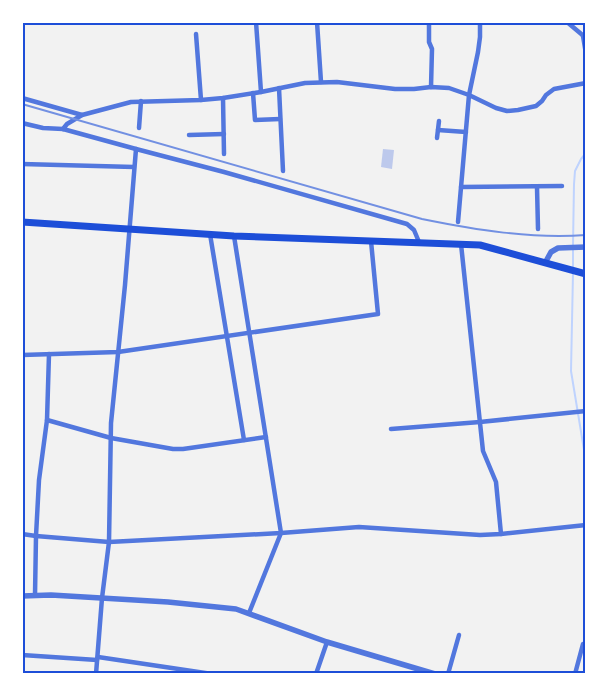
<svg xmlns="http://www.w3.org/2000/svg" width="608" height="696" viewBox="0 0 608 696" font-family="'Open Sans',sans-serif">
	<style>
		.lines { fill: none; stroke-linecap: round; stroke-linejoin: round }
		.stream { stroke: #bfd3fe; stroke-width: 2 }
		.building { fill: #bdc9ec }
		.minor { stroke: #5277de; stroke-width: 4.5 }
		.tertiary { stroke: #5277de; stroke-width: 5.5 }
		.primary { stroke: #1d4ed8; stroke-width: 7 }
		.rail { stroke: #7290e2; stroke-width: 2 }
		.neatline { fill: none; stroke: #1d4ed8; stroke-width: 2 }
	</style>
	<rect width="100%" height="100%" fill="#f2f2f2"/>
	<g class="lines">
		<!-- stream -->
		<g class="stream">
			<path d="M573,245l1,-61 1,-13 6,-12 5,-6"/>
			<path d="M573,268v-18"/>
			<path d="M573,273l-2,98 15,91"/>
		</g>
	</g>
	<!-- building -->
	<path class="building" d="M383,149l11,1 -2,19 -11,-2z"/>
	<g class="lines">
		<!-- minor -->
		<g class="minor">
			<path d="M256,22l5,70"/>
			<path d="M317,22l4,60"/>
			<path d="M429,22v20l3,7 -1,38"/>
			<path d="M567,22l19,16"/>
			<path d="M196,34l5,66"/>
			<path d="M583,36l3,18"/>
			<path d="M279,88l4,83"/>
			<path d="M253,93l2,27 25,-1"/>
			<path d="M22,98l60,17"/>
			<path d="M223,98l1,56"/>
			<path d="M22,123l21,5 20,1 73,20"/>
			<path d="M139,128l2,-27"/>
			<path d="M63,129l4,-5 15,-9 49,-13 70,-2 22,-2 38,-6 44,-9 32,-1 58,7h19l17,-2 18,1 20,7 27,13 11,3 11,-1 18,-4 6,-5 4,-6 8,-6 32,-6"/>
			<path d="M438,130l28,2"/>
			<path d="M189,135l35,-1"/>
			<path d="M437,138l2,-17"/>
			<path d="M22,164l112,3"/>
			<path d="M461,187l101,-1"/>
			<path d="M537,187l1,42"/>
			<path d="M458,222l11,-127 9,-43 2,-15v-15"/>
			<path d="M210,234l34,206"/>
			<path d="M234,236l47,297 -32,80"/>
			<path d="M461,244l22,207 13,31 5,52"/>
			<path d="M22,355l96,-3 260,-38 -7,-73"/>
			<path d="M47,420l64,18 62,11h10l83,-12"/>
			<path d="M391,429l89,-7 106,-11"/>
			<path d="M22,534l14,2 3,-56 8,-60 2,-66"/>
			<path d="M35,595l1,-59 73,6 172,-9 78,-6 121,8 21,-1 85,-9"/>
			<path d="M22,655l75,5"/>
			<path d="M98,657l114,17"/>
			<path d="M96,674l6,-76 7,-56 2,-119 14,-138 11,-136 88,23 183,52 7,6 5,12"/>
			<path d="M316,674l11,-32"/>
			<path d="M448,674l11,-39"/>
			<path d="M575,674l8,-30"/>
		</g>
		<!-- tertiary -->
		<g class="tertiary">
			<path d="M545,263l6,-11 7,-4 28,-1"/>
			<path d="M22,596l29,-1 117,7 68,7 91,33 108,32"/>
		</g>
		<!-- primary -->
		<path class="primary" d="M22,222l212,14 246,9 106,29"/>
		<!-- rail -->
		<path class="rail" d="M22,104l400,115c54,11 109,20 164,16"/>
	</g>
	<!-- border -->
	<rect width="608" height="696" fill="none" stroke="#ffffff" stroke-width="48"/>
	<rect x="24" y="24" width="560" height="648" class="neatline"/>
</svg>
